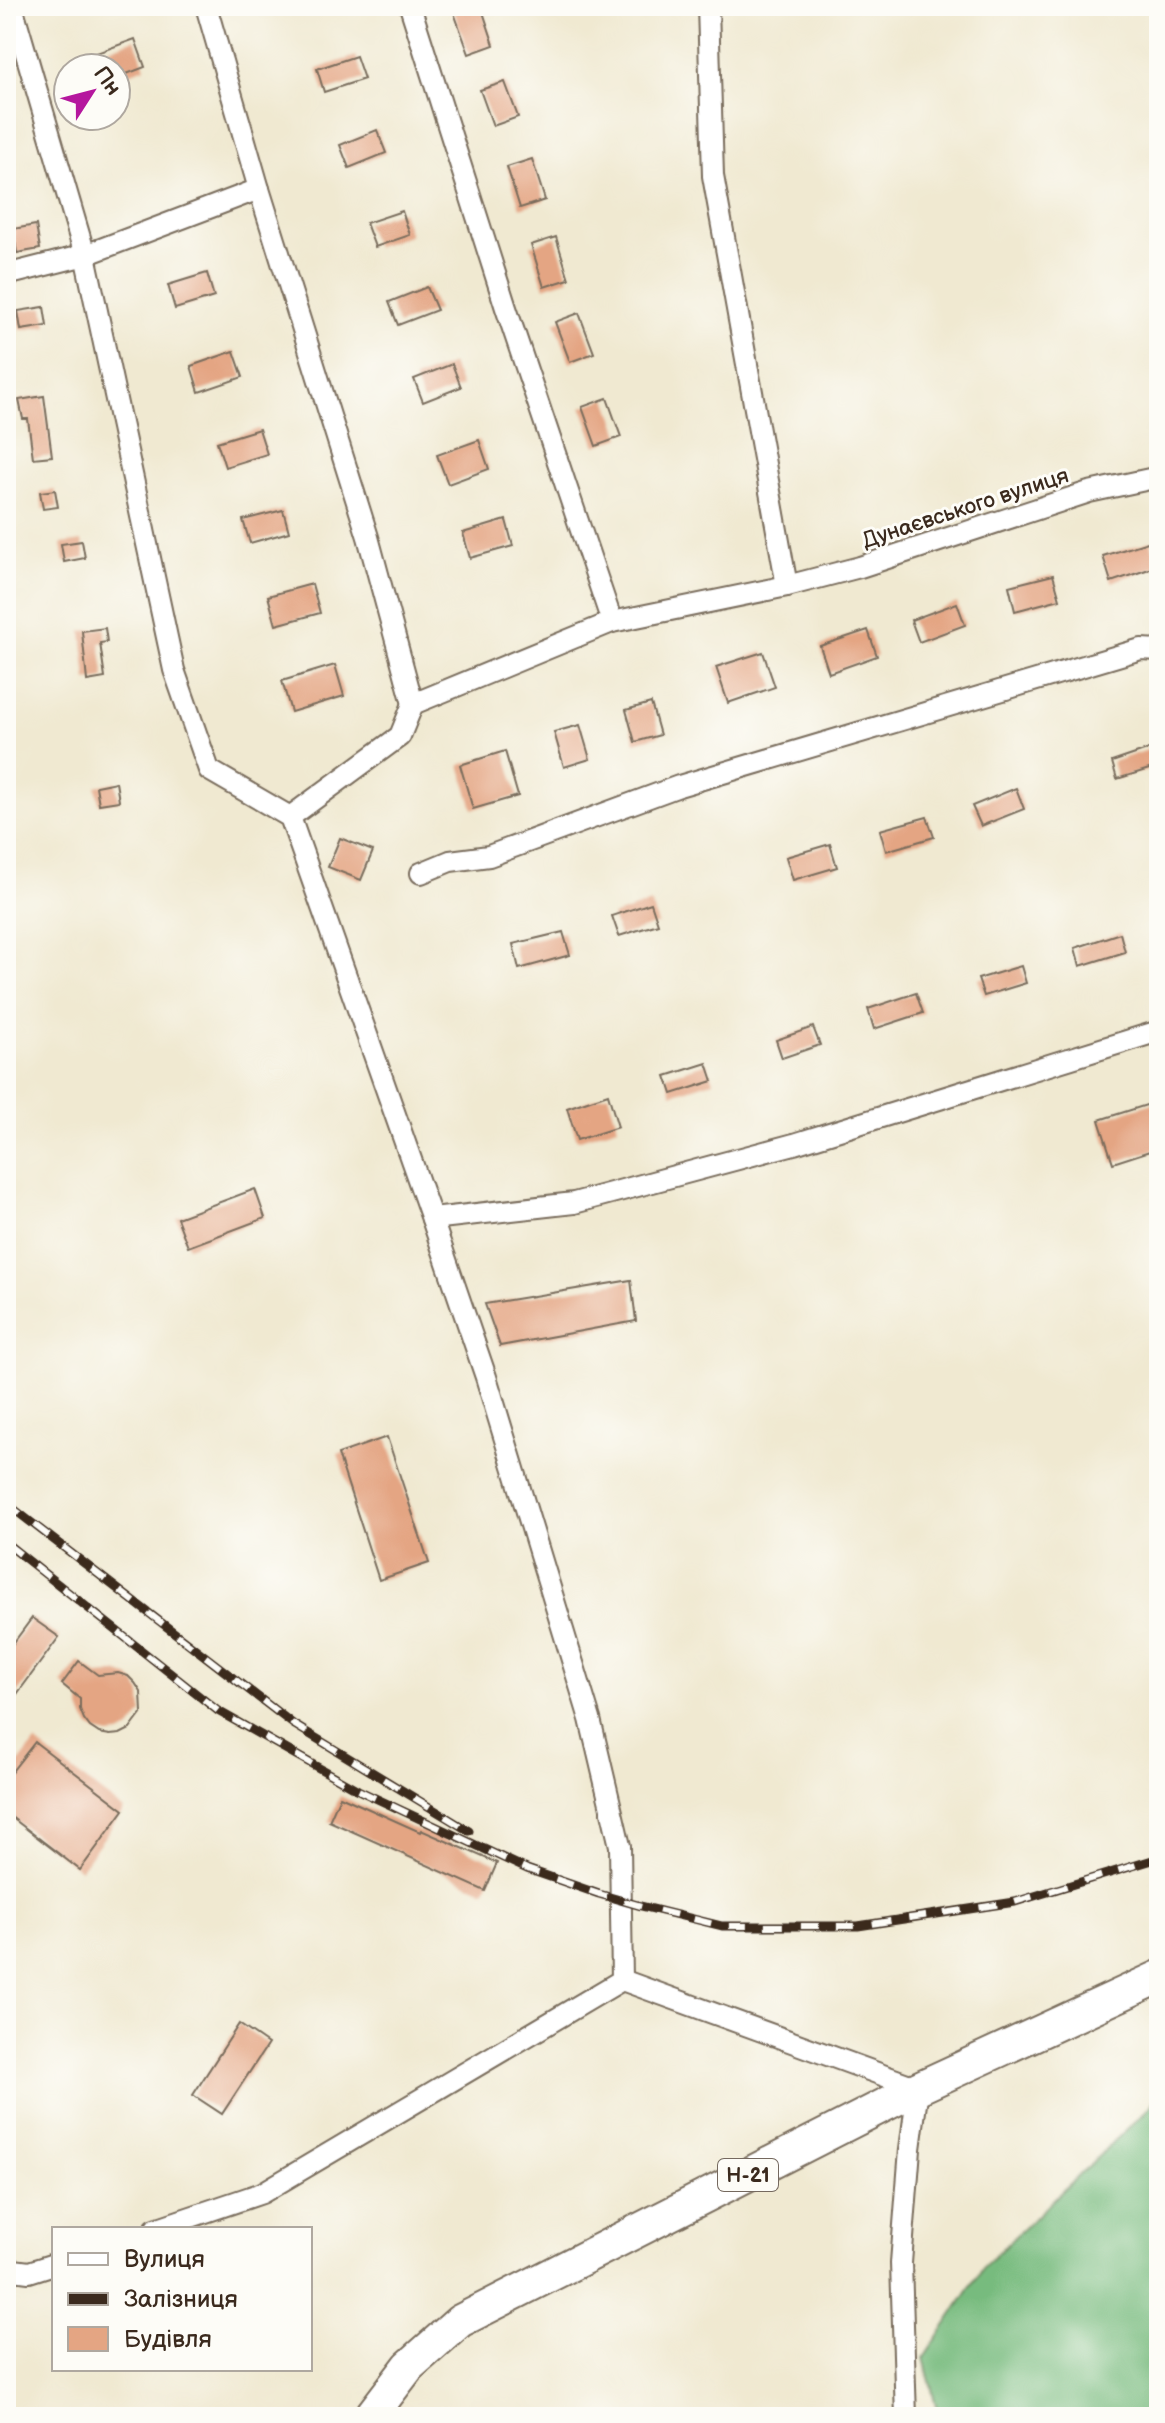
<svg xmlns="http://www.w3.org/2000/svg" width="1165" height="2423" viewBox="0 0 1165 2423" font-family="'Balsamiq Sans',sans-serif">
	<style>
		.forest { fill: #77bb7e; stroke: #59724e; stroke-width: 2 }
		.building { fill: #e4a583 }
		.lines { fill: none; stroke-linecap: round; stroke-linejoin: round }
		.minor-casing { stroke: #7a6d5d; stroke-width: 24 }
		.primary-casing { stroke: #7a6d5d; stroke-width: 36 }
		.minor { stroke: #fff; stroke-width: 20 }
		.primary { stroke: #fff; stroke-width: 32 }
		.rail-casing { stroke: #3b2a1e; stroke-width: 9 }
		.rail { stroke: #fdfcf7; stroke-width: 6; stroke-dasharray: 18; stroke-linecap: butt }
		.labels { text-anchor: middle; stroke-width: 6; stroke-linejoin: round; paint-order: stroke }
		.shield { fill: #fdfcf7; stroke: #75695f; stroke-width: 2 }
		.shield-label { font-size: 20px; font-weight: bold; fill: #3b2a1e }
		.street-label { font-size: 22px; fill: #3b2a1e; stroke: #fdfcf7 }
	</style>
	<rect width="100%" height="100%" fill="#fdfcf7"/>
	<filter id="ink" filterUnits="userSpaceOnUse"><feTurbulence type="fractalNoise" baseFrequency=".0125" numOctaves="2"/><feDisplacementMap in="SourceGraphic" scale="16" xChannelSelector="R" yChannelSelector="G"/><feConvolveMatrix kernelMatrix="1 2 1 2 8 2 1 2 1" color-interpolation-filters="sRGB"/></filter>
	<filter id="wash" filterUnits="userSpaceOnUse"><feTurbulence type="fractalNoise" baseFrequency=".006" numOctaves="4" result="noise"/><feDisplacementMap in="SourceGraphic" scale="32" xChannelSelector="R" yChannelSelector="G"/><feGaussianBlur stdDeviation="1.8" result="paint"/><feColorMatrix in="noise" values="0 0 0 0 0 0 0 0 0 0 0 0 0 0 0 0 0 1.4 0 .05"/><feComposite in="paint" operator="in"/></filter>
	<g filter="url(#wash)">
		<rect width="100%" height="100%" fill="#f0e9d1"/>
		<!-- forest -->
		<path class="forest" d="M1159,2092v325h-220l-15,-59 62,-94 164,-157z"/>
		<g id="blocks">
			<!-- building -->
			<g class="building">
				<path d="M466,6h15l13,39 -25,9 -16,-44z"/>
				<path d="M135,39l10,28 -29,11v-10h-20l-5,-13z"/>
				<path d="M356,56l8,23 -40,13 -7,-23z"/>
				<path d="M505,82l13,35 -25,9 -13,-36z"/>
				<path d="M377,130l9,23 -37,15 -9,-23z"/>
				<path d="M532,159l13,41 -25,8 -13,-41z"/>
				<path d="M402,211l8,24 -35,12 -9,-24z"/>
				<path d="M36,225l4,24 -23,4 -4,-24z"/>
				<path d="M556,237l13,42 -25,8 -13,-42z"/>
				<path d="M207,273l7,24 -39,12 -7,-24z"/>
				<path d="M427,287l10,23 -39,15 -9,-23z"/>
				<path d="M44,307l3,19 -26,4 -3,-19z"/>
				<path d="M579,313l15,40 -24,9 -15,-40z"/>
				<path d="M234,351l9,26 -44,15 -8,-26z"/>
				<path d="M452,364l9,23 -38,15 -9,-23z"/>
				<path d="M44,396l8,60 -19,2 -5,-39h-5l-4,-19z"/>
				<path d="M607,398l14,39 -25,9 -14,-39z"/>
				<path d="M259,429l8,25 -42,13 -8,-25z"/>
				<path d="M479,440l10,29 -41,15 -11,-29z"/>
				<path d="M55,490l3,17 -15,2 -3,-17z"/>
				<path d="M283,510l6,22 -39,11 -7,-23z"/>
				<path d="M506,520l7,26 -43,12 -7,-25z"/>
				<path d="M82,541l3,17 -21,4 -3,-18z"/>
				<path d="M1151,541l7,25 -47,16 -8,-26z"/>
				<path d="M1053,575l7,24 -45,12 -6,-25z"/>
				<path d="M312,584l8,29 -44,12 -8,-29z"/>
				<path d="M957,603l8,22 -46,17 -8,-22z"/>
				<path d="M105,628l2,14 -7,1 5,35 -18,3 -5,-50z"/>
				<path d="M868,630l9,26 -48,17 -9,-27z"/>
				<path d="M763,652l12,35 -47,16 -12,-36z"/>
				<path d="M335,665l9,31 -53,16 -9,-31z"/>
				<path d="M651,703l9,32 -25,7 -9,-32z"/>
				<path d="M580,725l10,34 -26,8 -10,-35z"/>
				<path d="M1159,746v20l-42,13 -5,-17z"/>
				<path d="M505,751l13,45 -45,13 -13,-44z"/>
				<path d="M116,782l3,19 -20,3 -3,-18z"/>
				<path d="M1016,788l8,21 -43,17 -9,-20z"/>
				<path d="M927,817l7,20 -48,14 -6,-21z"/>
				<path d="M340,838l33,13 -12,29 -33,-13z"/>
				<path d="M830,844l7,23 -44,13 -7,-23z"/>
				<path d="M651,903l7,21 -39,12 -7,-20z"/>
				<path d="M563,932l7,23 -51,14 -6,-25z"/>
				<path d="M1120,933l5,19 -45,14 -5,-18z"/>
				<path d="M1021,966l5,17 -42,13 -6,-17z"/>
				<path d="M916,993l7,20 -49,16 -6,-20z"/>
				<path d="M813,1027l7,18 -38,13 -6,-18z"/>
				<path d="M707,1063l6,18 -41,13 -6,-18z"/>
				<path d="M608,1094l10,33 -41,13 -10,-32z"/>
				<path d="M1159,1101v47l-46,15 -14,-43z"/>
				<path d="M255,1189l10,29 -77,29 -11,-29z"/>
				<path d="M631,1280l5,41 -136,25 -15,-42z"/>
				<path d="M387,1437l42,126 -50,17 -41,-126z"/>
				<path d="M32,1618l27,19 -53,72v-56z"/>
				<path d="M79,1661l19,14 20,-2 10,3 7,7 6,9 1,21 -12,16 -10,5 -10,1 -11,-2 -9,-6 -6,-8 -4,-10v-10l-18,-15z"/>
				<path d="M35,1742l89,68 -44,60 -74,-57v-34z"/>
				<path d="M340,1796l80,36 1,-2 76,33 -12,28 -156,-70z"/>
				<path d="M239,2024l29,20 -46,70 -29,-19z"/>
			</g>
		</g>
	</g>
	<g filter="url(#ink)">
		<use href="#blocks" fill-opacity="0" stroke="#7a6d5d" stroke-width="2"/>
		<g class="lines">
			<!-- minor casing -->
			<g class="minor-casing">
				<g id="minor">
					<path d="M12,6l73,249 89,415 35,100 81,47 142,402 54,158 104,342 30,127 2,134"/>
					<path d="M206,6l53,183 109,348 45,167"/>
					<path d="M410,6l96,302 106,314"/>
					<path d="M708,6l5,170 74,410"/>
					<path d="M6,275l79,-20 174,-66"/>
					<path d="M290,817l110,-81 13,-32 199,-82 175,-36 73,-19 229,-75 70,-15"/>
					<path d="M421,873l29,-12 39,-5 190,-70 462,-137 18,1"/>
					<path d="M432,1219l142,-16 220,-59 365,-113"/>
					<path d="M622,1980l296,108 -8,61 -9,114 5,154"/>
					<path d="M155,2229l107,-36 360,-213"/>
					<path d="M6,2269l23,3 25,-8"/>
				</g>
			</g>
			<!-- primary casing -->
			<g class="primary-casing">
				<path id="primary" d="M370,2417l39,-51 51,-45 458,-233 241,-111"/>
			</g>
			<!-- minor -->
			<use href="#minor" class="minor"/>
			<!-- primary -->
			<use href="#primary" class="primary"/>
			<!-- rail casing -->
			<g class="rail-casing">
				<g id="rail">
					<path d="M6,1503l287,221 176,107"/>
					<path d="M6,1543l212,168 140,79 169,79 72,25 42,12 81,20h136l157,-24 144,-44"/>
				</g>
			</g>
			<!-- rail -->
			<use href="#rail" class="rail"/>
		</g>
	</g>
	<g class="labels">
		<!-- shield labels -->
		<rect class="shield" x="718" y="2159" width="60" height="32" rx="6"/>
		<g class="shield-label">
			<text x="748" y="2182">Н-21</text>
		</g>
		<!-- street labels -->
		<g class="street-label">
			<text transform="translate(965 507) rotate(-18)" y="8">Дунаєвського вулиця</text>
		</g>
	</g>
	<!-- margin -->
	<rect width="1165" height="2423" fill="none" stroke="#fdfcf7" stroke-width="32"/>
	<!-- legend -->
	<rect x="52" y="2227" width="260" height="144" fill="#fdfcf7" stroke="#afa8a0" stroke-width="2"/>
	<rect x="68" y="2253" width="40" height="12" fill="#ffffff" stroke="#afa8a0" stroke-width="2"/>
	<text x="124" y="2267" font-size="24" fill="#3b2a1e">Вулиця</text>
	<rect x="68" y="2293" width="40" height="12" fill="#3b2a1e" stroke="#afa8a0" stroke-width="2"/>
	<text x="124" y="2307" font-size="24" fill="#3b2a1e">Залізниця</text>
	<rect x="68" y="2327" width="40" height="24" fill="#e4a583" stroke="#afa8a0" stroke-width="2"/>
	<text x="124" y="2347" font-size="24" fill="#3b2a1e">Будівля</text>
	<!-- north arrow -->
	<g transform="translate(92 92) rotate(54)"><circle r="38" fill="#fdfcf7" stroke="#afa8a0" stroke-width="2"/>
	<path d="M0-6L14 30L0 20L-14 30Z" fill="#b5179e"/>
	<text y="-12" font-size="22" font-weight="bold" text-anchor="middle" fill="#3b2a1e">Пн</text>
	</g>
</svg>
